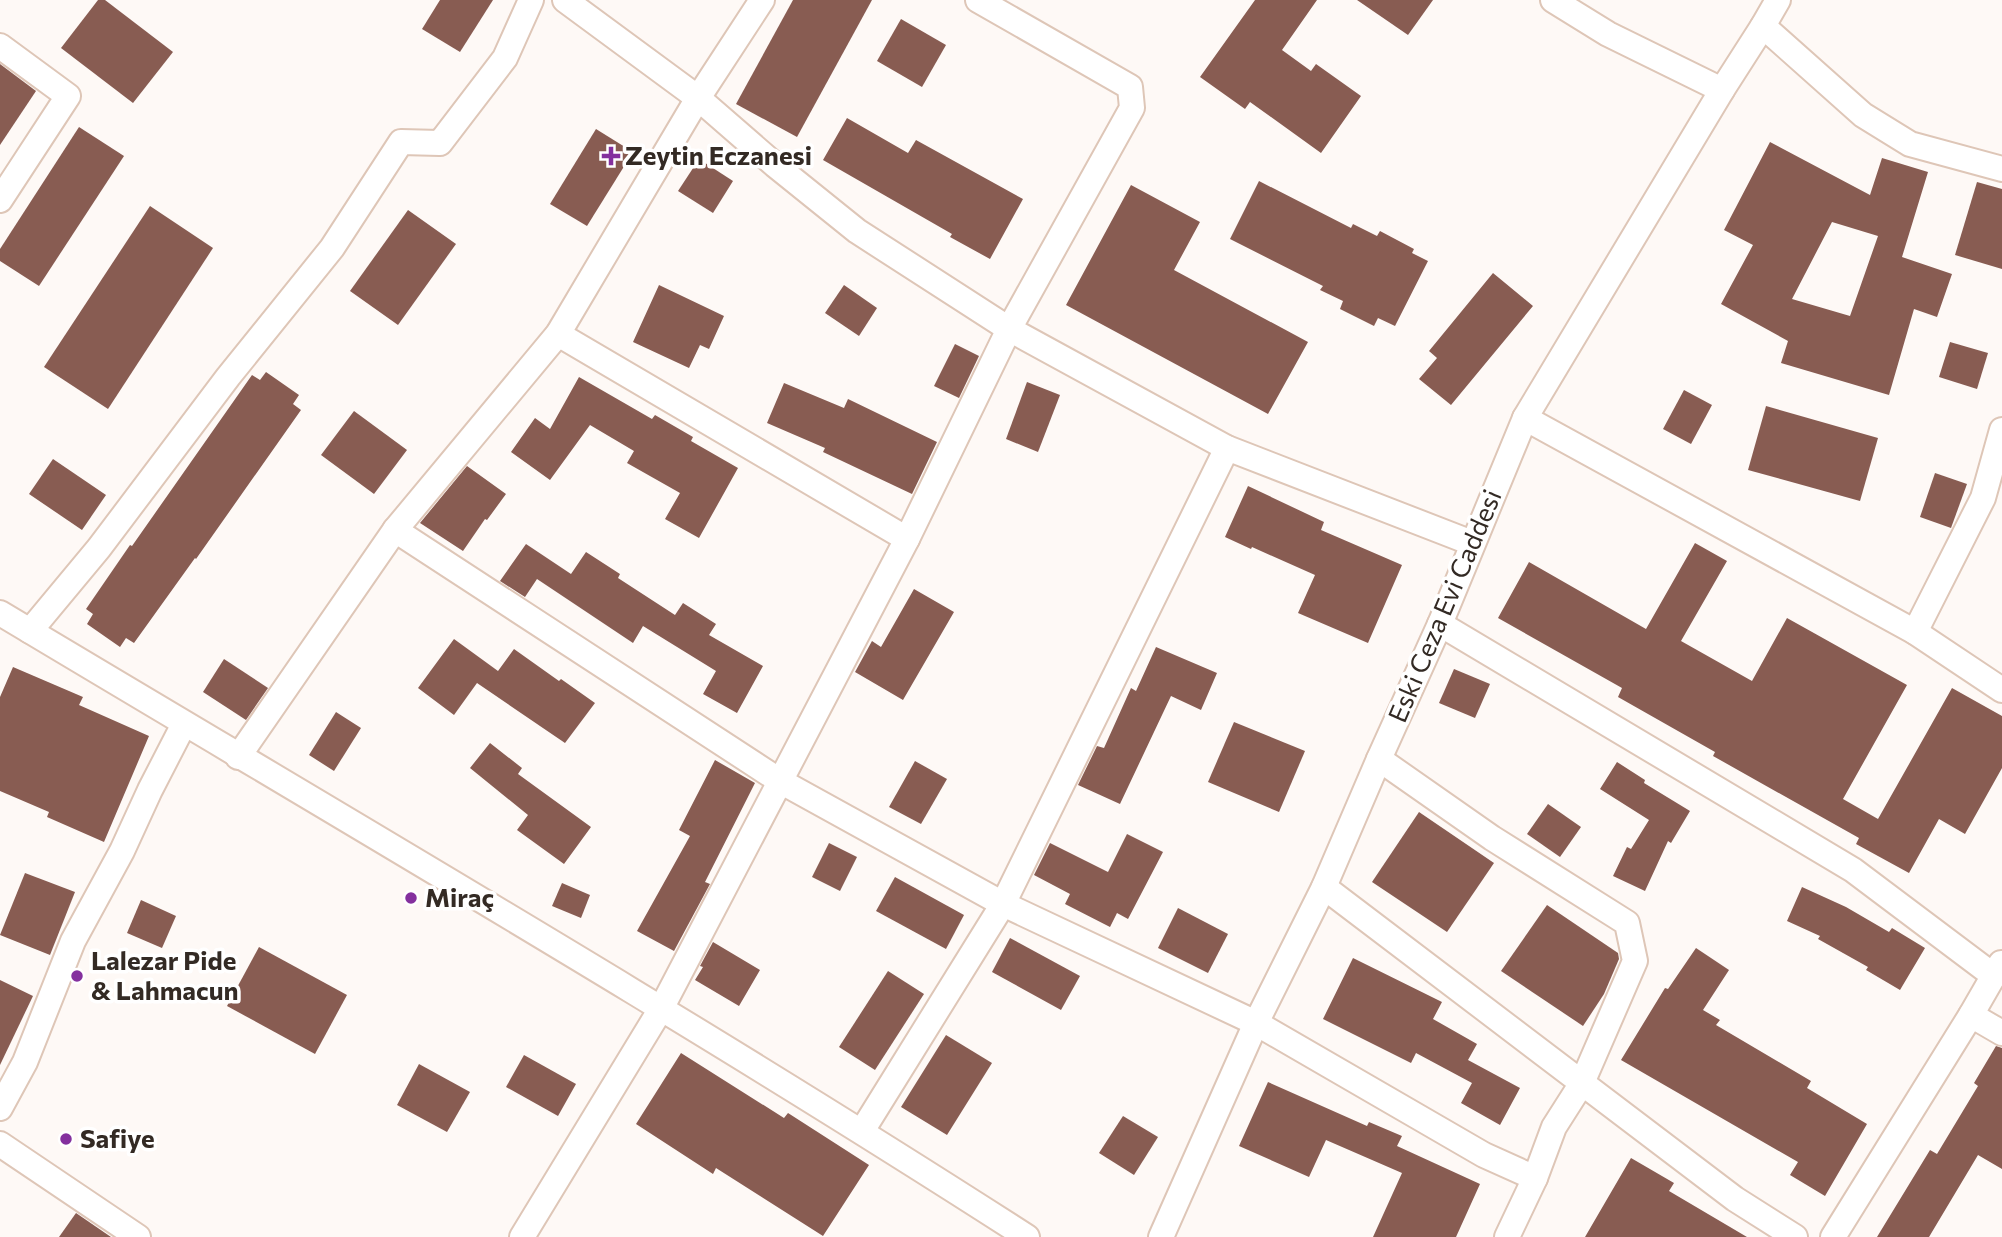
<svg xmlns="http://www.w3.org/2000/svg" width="2002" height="1237" viewBox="0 0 2002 1237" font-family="Commissioner,sans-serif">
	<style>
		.building { fill: #885c52; fill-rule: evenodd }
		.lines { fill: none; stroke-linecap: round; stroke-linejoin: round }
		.minor-casing { stroke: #dec6b7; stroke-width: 28 }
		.minor { stroke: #fff; stroke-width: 24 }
		.poi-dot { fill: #84309e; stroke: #fff; stroke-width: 2.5 }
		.labels { text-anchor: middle; stroke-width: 7; stroke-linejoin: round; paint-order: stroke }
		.poi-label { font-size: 26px; font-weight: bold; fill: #332a24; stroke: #fff; text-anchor: start }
		.street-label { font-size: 26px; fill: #332a24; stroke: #fff }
	</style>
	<rect width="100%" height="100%" fill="#fef9f6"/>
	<!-- building -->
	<g class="building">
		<path d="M98,0h7l68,52 -40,51 -72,-55z"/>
		<path d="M440,0h53l-33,52 -38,-23z"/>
		<path d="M793,0h79l-75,137 -61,-33z"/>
		<path d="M1255,0h62l-35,50 29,21 5,-7 45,32 -40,57 -71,-51 -5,7 -45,-32z"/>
		<path d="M1357,0h76l-25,35z"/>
		<path d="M901,19l45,26 -24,42 -45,-26z"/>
		<path d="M0,64l36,27 -36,54z"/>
		<path d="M847,118l61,35 8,-13 107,59 -33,60 -40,-22 2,-3 -129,-74z"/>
		<path d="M79,127l45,29 -85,130 -39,-25v-12z"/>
		<path d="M596,129l37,23 -46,74 -37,-22z"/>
		<path d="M1770,142l100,53 12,-37 46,14 -26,85 50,17 -15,43 -23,-8 -25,86 -108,-32 7,-22 -67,-37 32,-59 -29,-15zM1832,222l46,14 -28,80 -58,-17z"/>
		<path d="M699,159l34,22 -20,32 -35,-22z"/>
		<path d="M1259,181l92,47 2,-4 24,12 3,-5 34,18 -2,4 16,8 -33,65 -17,-8 -4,8 -34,-17 3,-8 -23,-11 3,-4 -93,-47z"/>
		<path d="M1977,182l25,7v80l-47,-14z"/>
		<path d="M1131,185l69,37 -26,48 134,72 -40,72 -202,-109z"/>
		<path d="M150,206l63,42 -105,161 -64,-42z"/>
		<path d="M408,210l48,34 -58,81 -48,-34z"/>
		<path d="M1493,273l40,33 -82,99 -32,-26 18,-21 -8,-7z"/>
		<path d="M659,285l65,31 -15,33 -9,-4 -11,23 -56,-26z"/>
		<path d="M844,285l33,23 -18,28 -34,-23z"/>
		<path d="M1950,342l38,11 -11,36 -38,-12z"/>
		<path d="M955,344l24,12 -20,42 -25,-12z"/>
		<path d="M266,372l33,23 -6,9 8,6 -105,149 -1,-1 -61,85 -8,-5 -6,9 -33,-23 6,-10 -7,-5 44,-64 2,1 120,-171 8,5z"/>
		<path d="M579,377l73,42 3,-4 38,22 -2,4 47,27 -39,70 -34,-19 15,-26 -53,-30 7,-12 -44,-26 -40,55 -39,-28 24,-34 15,11z"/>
		<path d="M1027,382l33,13 -22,57 -32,-13z"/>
		<path d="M784,383l60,25 4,-9 89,43 -25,52 -89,-42 2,-4 -58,-25z"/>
		<path d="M1684,390l28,15 -21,39 -28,-15z"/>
		<path d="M1766,406l112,32 -18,63 -112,-31z"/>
		<path d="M354,411l53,39 -33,44 -53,-39z"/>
		<path d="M53,459l53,36 -24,35 -53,-36z"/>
		<path d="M467,466l39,28 -19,26 -2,-1 -22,32 -43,-28z"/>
		<path d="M1935,473l32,11 -16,44 -31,-11z"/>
		<path d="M1248,486l76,36 -3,8 81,35 -34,78 -70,-30 17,-38 -63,-28 -1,2 -26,-12z"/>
		<path d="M1695,543l32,18 -46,80 71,40 35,-63 120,67 -64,114 35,20 74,-131 50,28v52l-37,66 -26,-15 -30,54 -53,-29 3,-6 -146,-82 2,-4 -97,-55 4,-9 -124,-70 31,-56 117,67z"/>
		<path d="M526,544l45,30 15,-22 34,22 -2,4 57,37 8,-12 33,21 -7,11 54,31 -26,47 -34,-19 13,-23 -73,-45 -10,17 -96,-64 -12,18 -25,-16z"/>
		<path d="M914,589l40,23 -51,88 -48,-28 17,-31 9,6z"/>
		<path d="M454,639l44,32 16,-22 45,32 2,-2 34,24 -30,40 -88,-60 -23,32 -36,-27z"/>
		<path d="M1156,647l61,26 -16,37 -30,-14 -51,108 -42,-19 19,-39 7,2 27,-60 5,3z"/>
		<path d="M224,659l44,29 -22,32 -43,-28z"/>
		<path d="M13,667l70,30 -4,8 70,31 -45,106 -57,-25 2,-5 -49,-21v-94z"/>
		<path d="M1454,669l36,15 -15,34 -36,-15z"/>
		<path d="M336,712l25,16 -27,43 -25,-16z"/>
		<path d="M1234,722l71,29 -26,61 -71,-30z"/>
		<path d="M490,743l32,25 -4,6 73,53 -27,37 -47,-34 11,-15 -58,-47z"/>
		<path d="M715,760l40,23 -50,99 5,2 -36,67 -37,-20 53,-95 -11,-6z"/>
		<path d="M915,761l32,18 -26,45 -32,-17z"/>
		<path d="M1617,762l28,18 -1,3 46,28 -19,32 -3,-2 -23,50 -32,-15 14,-29 4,2 18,-29 -49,-31z"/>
		<path d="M1548,804l33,23 -21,30 -33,-23z"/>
		<path d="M1419,812l75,51 -47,69 -75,-50z"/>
		<path d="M1127,834l36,18 -35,67 -11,-6 -7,14 -45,-23 5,-10 -36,-19 16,-32 58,29z"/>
		<path d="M829,843l28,14 -17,34 -28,-14z"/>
		<path d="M25,873l50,19 -25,63 -50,-20z"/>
		<path d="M895,877l69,38 -18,34 -70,-38z"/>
		<path d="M562,883l28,12 -9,23 -29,-12z"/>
		<path d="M1802,887l44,20 43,25 3,-4 33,20 -25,42 -34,-20 2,-3 -50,-28 2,-3 -33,-15z"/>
		<path d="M141,900l35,16 -14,32 -35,-15z"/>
		<path d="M1547,905l71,48 1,6 -15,35 -21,32 -82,-55z"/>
		<path d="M1178,908l50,26 -20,39 -50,-25z"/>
		<path d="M1010,938l70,38 -19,34 -69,-38z"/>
		<path d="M713,942l47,28 -21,36 -44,-26 8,-13 -3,-1z"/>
		<path d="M259,947l88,48 -32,59 -88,-48z"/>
		<path d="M1696,948l33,22 -26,40 17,10 -4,5 95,56 -4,7 60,36 -42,72 -35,-21 8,-13 -177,-102 44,-72 3,1z"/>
		<path d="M1353,958l89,44 -9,17 44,25 -9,16 52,28 -20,37 -39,-22 11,-20 -56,-30 -5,10 -88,-44z"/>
		<path d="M888,971l36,23 -49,76 -36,-23z"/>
		<path d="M0,980l33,16 -33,69z"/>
		<path d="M946,1035l46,28 -45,72 -46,-28z"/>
		<path d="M1996,1046l6,2v121l-24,-14 -49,82h-52l53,-87 7,4 41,-68 -4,-3z"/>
		<path d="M681,1053l103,65 4,-5 81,52 -46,71 -107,-68 -3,6 -77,-50z"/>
		<path d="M524,1055l52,29 -18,32 -52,-29z"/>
		<path d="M419,1064l51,28 -23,40 -50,-27z"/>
		<path d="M1268,1082l99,44 2,-4 33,14 -5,10 83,38 -24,53h-83l29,-64 -76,-33 -17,37 -70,-31z"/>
		<path d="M1123,1116l35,21 -24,38 -35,-22z"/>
		<path d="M1631,1158l43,25 -5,8 78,46h-162z"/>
		<path d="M76,1213l35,24h-52z"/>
	</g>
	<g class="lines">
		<!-- minor casing -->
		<g class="minor-casing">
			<g id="minor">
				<path d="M565,0l133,98 77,67 82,66 152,98 218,119 245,95"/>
				<path d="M1553,0l55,34 114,56"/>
				<path d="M1763,26l100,89 47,29 92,25"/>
				<path d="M0,46l68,50 -68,104"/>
				<path d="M558,334l349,205"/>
				<path d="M1525,418l390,214 87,58"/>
				<path d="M395,530l385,251 223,123 253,119 228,132 51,23"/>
				<path d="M0,613c344,206 690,407 1027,624"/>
				<path d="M1440,624l413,246 141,106"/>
				<path d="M30,631l69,-83 129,-171 104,-129 69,-106 39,1 65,-85 26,-58"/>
				<path d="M1915,632l68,-134 19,-68"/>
				<path d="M238,757l157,-227 163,-196 140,-236 64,-98"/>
				<path d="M1379,759l113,79 135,85 8,38 -53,122 -28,44 -19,51 -28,59"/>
				<path d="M1324,887l411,312 60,38"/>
				<path d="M1971,1015l31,18"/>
				<path d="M0,1108l25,-46 48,-121 49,-90 28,-61 34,-66"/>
				<path d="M862,1131l141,-227 224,-456"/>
				<path d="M0,1144l138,93"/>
				<path d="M522,1237l140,-230 245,-468 102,-210 123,-221 -2,-21 -152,-87"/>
				<path d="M1161,1237l95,-214 68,-136 55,-128 61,-135 85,-206 197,-328 41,-64 15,-26"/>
				<path d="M1833,1237l138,-222 30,-52"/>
			</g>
		</g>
		<!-- minor -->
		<use href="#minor" class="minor"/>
	</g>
	<!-- markers -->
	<g class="poi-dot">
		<path d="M607.5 145.5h7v7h7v7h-7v7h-7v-7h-7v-7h7z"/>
		<circle cx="411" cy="898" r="7"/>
		<circle cx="77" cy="976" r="7"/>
		<circle cx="66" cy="1139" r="7"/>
	</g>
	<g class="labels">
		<!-- poi labels -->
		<g class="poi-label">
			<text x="625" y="165">Zeytin Eczanesi</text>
			<text x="425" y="907">Miraç</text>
			<text x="91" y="970">Lalezar Pide<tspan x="91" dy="30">&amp; Lahmacun</tspan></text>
			<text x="80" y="1148">Safiye</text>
		</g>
		<!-- street labels -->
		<g class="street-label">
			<text transform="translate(1445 606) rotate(-67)" y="9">Eski Ceza Evi Caddesi</text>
		</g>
	</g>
</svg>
